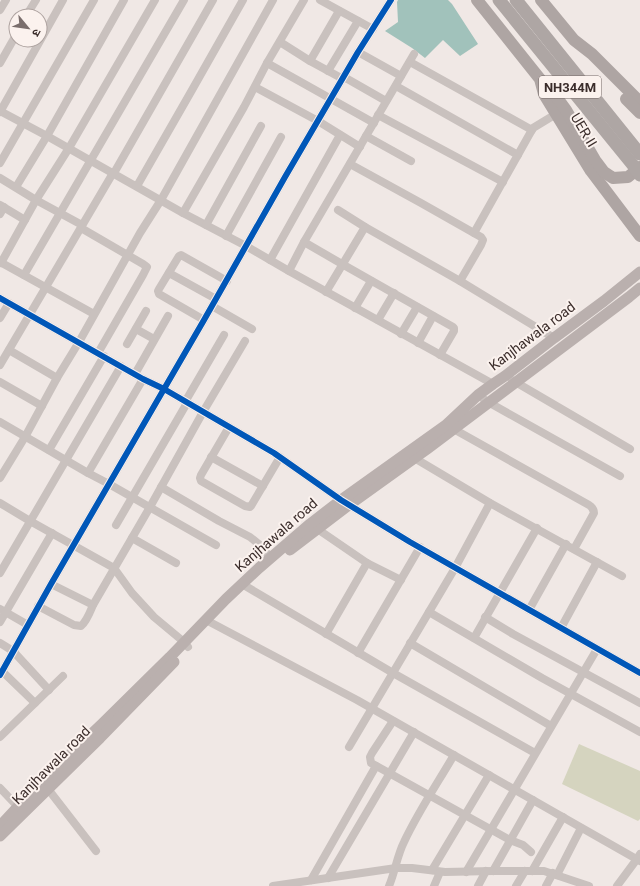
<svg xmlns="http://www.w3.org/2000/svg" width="640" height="886" viewBox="0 0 640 886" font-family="Roboto,'Noto Sans Devanagari',sans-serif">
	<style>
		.green { fill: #d5d4bf }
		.water { fill: #a1c2bb }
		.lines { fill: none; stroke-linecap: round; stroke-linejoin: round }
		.minor { stroke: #c9c1be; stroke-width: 8 }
		.secondary { stroke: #bab0ae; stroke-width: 11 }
		.primary { stroke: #aea5a3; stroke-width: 12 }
		.trunk { stroke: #aea6a4; stroke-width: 13 }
		.trunk-bridge { stroke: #aea6a4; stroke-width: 13 }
		.cycleway-casing { stroke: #fbf2ee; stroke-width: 8 }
		.cycleway { stroke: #0057b8; stroke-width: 6 }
		.labels { text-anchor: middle; stroke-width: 4; stroke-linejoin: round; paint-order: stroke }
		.shield { fill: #fbf2ee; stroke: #756866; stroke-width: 1 }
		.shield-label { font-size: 13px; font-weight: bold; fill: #3b2d2b }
		.street-label { font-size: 14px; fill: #3b2d2b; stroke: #fbf2ee }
	</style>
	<rect width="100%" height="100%" fill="#f0e8e5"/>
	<!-- green -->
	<path class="green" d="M579,744l61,27v48l-2,2 -76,-37z"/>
	<!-- water -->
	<path class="water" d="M398,0h50l4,4 26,40 -18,12 -17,-16 -18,18 -13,-10 -27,-17 13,-9 -1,-20z"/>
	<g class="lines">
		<!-- minor -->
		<g class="minor">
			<path d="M320,0l53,29"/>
			<path d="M0,10l6,-10"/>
			<path d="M26,16l10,-16"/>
			<path d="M280,42l30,19 33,18"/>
			<path d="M358,52l43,24"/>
			<path d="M310,61l29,-50"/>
			<path d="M410,62l122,68"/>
			<path d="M0,63l16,-28"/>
			<path d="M267,63l107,60"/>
			<path d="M328,71l30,-50"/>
			<path d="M344,77l42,24"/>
			<path d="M396,86l122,69"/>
			<path d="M255,87l63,34 42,26"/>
			<path d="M0,111l47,25 136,77 63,33 43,25 204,113"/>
			<path d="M0,112l63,-112"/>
			<path d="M378,115l125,67"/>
			<path d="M366,136l45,25"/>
			<path d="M0,163l94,-163"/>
			<path d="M350,164l71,39 60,34 2,3 -2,5 -21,36"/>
			<path d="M114,173l99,-173"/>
			<path d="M0,178l36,22 46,25"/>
			<path d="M137,186l55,-96 51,-90"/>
			<path d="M16,187l31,-51 77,-136"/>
			<path d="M0,205l25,15"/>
			<path d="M338,210l27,17 95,54 94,57"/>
			<path d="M183,213l61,-106 23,-44 37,-63"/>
			<path d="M0,214l4,-7"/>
			<path d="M206,225l55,-99"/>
			<path d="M81,228l62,36 4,3 -4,8 -45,78"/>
			<path d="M474,233l59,-105 23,-14"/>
			<path d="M226,236l55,-99"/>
			<path d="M304,242l38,22 111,63 1,1v3l-14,24"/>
			<path d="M270,260l70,-125"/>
			<path d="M0,262l94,52"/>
			<path d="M1,263l35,-63 33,-52 86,-148"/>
			<path d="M289,271l15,-29 110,-188"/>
			<path d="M169,273l47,26"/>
			<path d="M24,275l160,-275"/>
			<path d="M326,292l39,-65"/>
			<path d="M0,298l143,81 21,10 110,64 67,47 69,42 230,131"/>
			<path d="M212,306l40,23"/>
			<path d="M355,308l16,-27"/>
			<path d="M0,318l9,-15"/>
			<path d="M204,320l-45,-26 -1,-3 1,-2 20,-33 2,-1 46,26"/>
			<path d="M378,320l16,-27"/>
			<path d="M136,329l18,10"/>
			<path d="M401,334l16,-27"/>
			<path d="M418,343l15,-27"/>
			<path d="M127,344l19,-33"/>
			<path d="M9,350l48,28"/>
			<path d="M0,365l113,-192"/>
			<path d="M135,374l33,-58"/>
			<path d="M512,380l118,69"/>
			<path d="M0,382l42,24"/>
			<path d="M478,395l10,7 132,74"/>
			<path d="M185,402l39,-67"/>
			<path d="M0,422l88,51 21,11 107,61"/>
			<path d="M229,427l-28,48 -1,3 1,3 44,25 5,1 1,-1 29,-49"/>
			<path d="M450,427l139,78c3,2 5,4 5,8l-20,36"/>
			<path d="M49,450l55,-94"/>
			<path d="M411,456l79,47 132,73"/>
			<path d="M211,457l52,29"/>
			<path d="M88,473l55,-94"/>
			<path d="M0,478l25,-41 32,-59 22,-36 61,-109 21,-33 112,-200"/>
			<path d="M161,487l58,34 31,16 10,8 11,13"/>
			<path d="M0,503l30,18 84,47 18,25 22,24 30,25 4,5"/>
			<path d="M116,525l71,-122"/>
			<path d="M313,526l54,37 34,17"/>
			<path d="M132,538l44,25"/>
			<path d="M0,573l121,-207"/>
			<path d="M51,584l42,21"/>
			<path d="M242,584l151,89 142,80"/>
			<path d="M38,606l36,19 7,1c6,-5 9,-14 12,-21l57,-98 53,-95 42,-71"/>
			<path d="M0,609l28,16"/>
			<path d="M529,610l37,-66"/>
			<path d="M429,612l113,66 98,54"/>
			<path d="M485,617l28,17 127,69"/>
			<path d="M206,620l151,80 283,161"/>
			<path d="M0,622l52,-89"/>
			<path d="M561,628l36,-66"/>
			<path d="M326,634l41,-71"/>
			<path d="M474,638l63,-110"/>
			<path d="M0,643l13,8 36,39"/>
			<path d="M410,643l141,83"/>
			<path d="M358,653l62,-106"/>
			<path d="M2,671l33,32"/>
			<path d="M0,675l51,-91 153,-264 81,-143 73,-125 33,-52"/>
			<path d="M393,721l-21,32 -2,4 1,6 139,77 13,5 8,7"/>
			<path d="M0,737l63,-61"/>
			<path d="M349,747l106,-179 35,-65"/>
			<path d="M0,788l21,22"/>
			<path d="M48,789l48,62"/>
			<path d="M432,870l57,-95"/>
			<path d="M493,871l40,-71"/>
			<path d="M532,871l31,-54"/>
			<path d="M466,872l131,-223"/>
			<path d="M557,875l24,-47"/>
			<path d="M328,878l86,-146"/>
			<path d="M311,880l65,-114"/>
			<path d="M273,886l123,-18h16l33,4 48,-1h51l45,15"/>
			<path d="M389,886c6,-14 8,-30 15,-44 14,-30 33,-58 50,-87"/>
			<path d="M434,886l6,-14"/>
			<path d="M478,886l8,-15"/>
			<path d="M516,886l9,-15"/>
			<path d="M546,886l7,-13"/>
			<path d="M617,886l20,-27 3,-5"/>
		</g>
		<!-- secondary -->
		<g class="secondary">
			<path d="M290,550l59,-45 78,-56 202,-152 11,-9"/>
			<path d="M0,826l42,-45 60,-57 68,-67 56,-58 33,-31 51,-44 31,-24 105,-75 32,-30 15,-11 12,-8 49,-38 50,-37 36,-29"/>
			<path d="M0,836l100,-98 74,-76"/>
		</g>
		<!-- primary -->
		<g class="primary">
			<path d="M477,0l63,79 4,15 47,77 49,65"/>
			<path d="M541,0l33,40 18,14 48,48"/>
			<path d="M542,81l8,7 16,22 29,50 9,12 9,6 15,-1 12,-10"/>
			<path d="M626,99l14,14"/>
		</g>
		<!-- trunk -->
		<path class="trunk" d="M516,0l124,154"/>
		<!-- trunk-bridge -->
		<path class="trunk-bridge" d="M499,0l134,165 7,10"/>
		<!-- cycleway casing -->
		<g class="cycleway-casing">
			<g id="cycleway">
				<path d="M0,298l143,81 21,10 110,64 67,47 69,42 230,131"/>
				<path d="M0,675l51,-91 153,-264 81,-143 73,-125 33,-52"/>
			</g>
		</g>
		<!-- cycleway -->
		<use href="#cycleway" class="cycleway"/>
	</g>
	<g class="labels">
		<!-- shield labels -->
		<rect class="shield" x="539" y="76" width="62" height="22" rx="3"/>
		<g class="shield-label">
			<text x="570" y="92">NH344M</text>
		</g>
		<!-- street labels -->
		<g class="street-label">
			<text transform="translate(584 130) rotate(59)" y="5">UER II</text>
			<text transform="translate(532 336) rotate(-37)" y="5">Kanjhawala road</text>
			<text transform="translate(276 535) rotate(-41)" y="5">Kanjhawala road</text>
			<text transform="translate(51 765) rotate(-45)" y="5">Kanjhawala road</text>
		</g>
	</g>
	<!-- north arrow -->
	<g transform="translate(28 28) rotate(119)"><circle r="19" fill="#fbf2ee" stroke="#aea3a0"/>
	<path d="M0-3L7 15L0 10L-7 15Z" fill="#7a6e6c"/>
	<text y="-6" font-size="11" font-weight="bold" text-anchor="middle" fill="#3b2d2b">उ</text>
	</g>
</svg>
